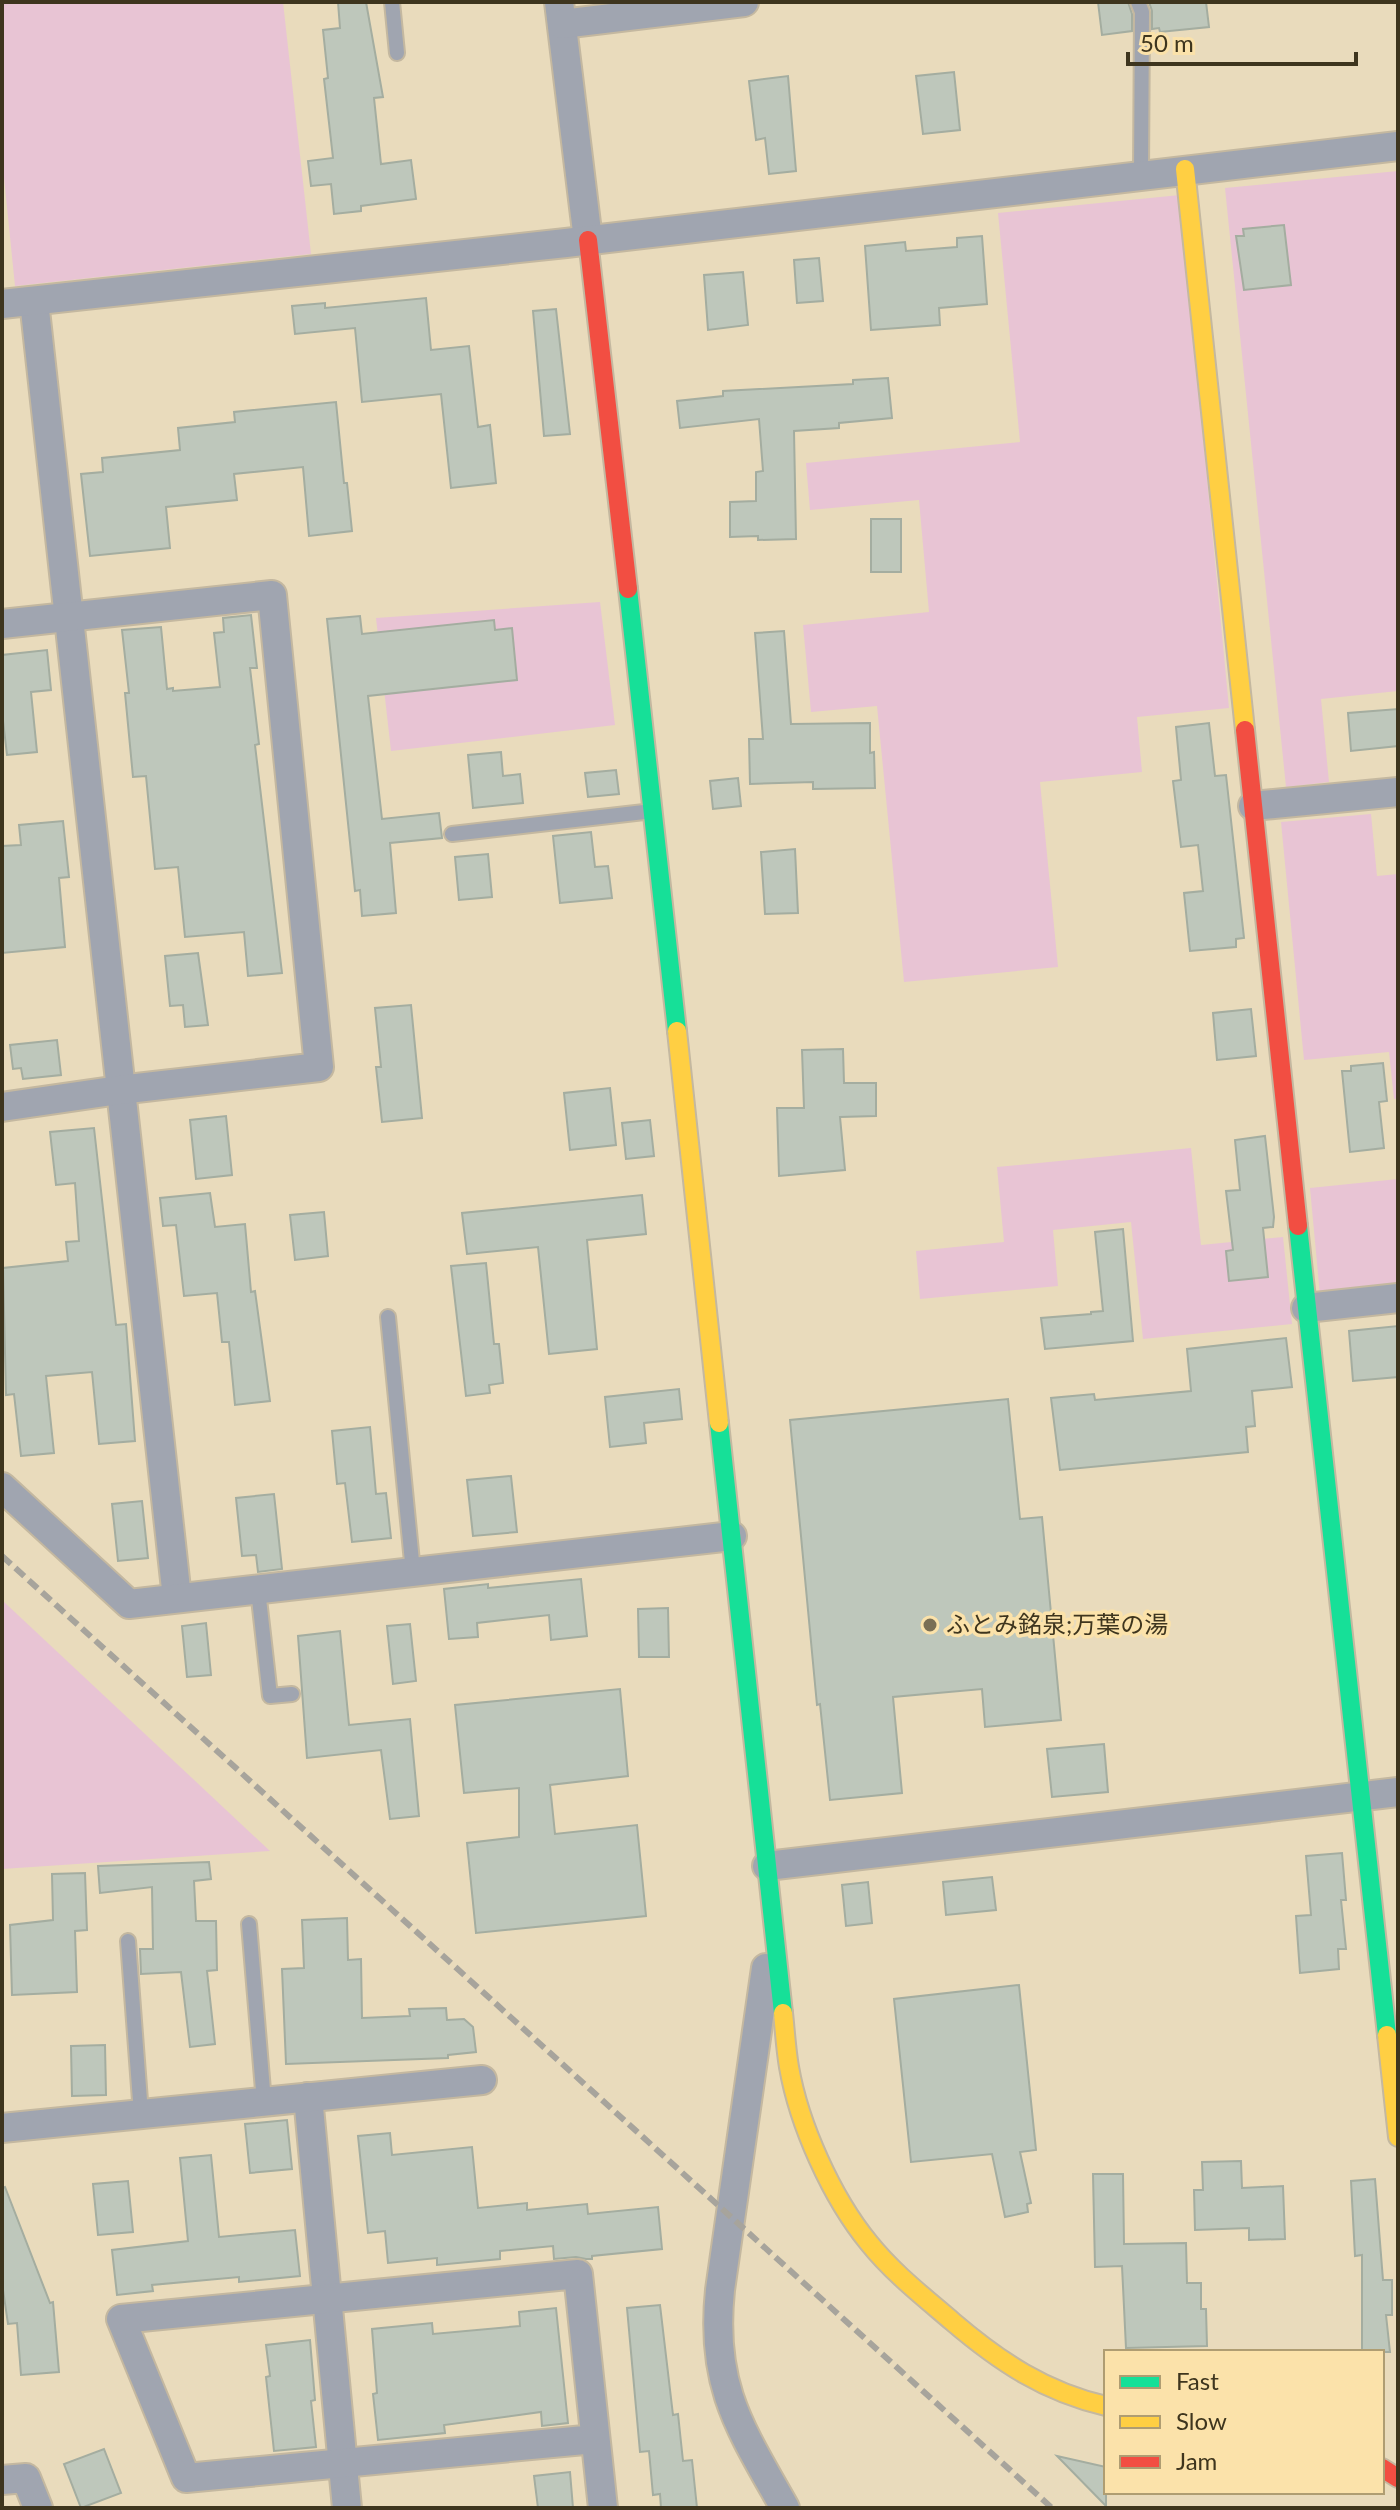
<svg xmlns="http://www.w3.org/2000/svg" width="1400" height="2510" viewBox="0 0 1400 2510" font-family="Lato,'Noto Sans JP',sans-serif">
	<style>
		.green { fill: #e8c4d4 }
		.building { fill: #bec7bb; stroke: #a4ada0; stroke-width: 2 }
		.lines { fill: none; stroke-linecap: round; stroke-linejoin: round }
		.lane-casing { stroke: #c4b8a0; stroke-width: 18 }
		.street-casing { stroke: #c4b8a0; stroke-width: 32 }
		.fast-casing { stroke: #c4b8a0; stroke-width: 22 }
		.slow-casing { stroke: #c4b8a0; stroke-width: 22 }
		.jam-casing { stroke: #c4b8a0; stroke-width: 22 }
		.lane { stroke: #a0a5b0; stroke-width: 14 }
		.street { stroke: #a0a5b0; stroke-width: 28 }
		.fast { stroke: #16e098; stroke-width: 18 }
		.slow { stroke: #ffcf43; stroke-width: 18 }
		.jam { stroke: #f24e42; stroke-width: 18 }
		.rail { stroke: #a7a49c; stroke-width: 6; stroke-dasharray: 12 6; stroke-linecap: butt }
		.poi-dot { fill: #7a6f55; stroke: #fbe2aa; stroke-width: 3 }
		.labels { text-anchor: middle; stroke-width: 7; stroke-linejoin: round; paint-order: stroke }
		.poi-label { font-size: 24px; fill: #3e351e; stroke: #fbe2aa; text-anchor: start }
	</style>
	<rect width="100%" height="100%" fill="#e9dbbc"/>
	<!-- green -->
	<g class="green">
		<path d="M2,2h281l28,252 -296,32 -13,-128z"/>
		<path d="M1398,171v520l-77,8 8,83 -43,5 -61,-599z"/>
		<path d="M1180,195l49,513 -92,9 5,55 -102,10 18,185 -154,15 -27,-276 -66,6 -8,-87 126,-13 -10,-112 -109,10 -4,-47 214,-21 -22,-229z"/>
		<path d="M600,602l15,123 -224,26 -15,-133z"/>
		<path d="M1371,814l6,62 21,-2v224l-4,1 -5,-47 -85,8 -23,-238z"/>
		<path d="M1191,1148l10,97 82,-8 9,87 -149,15 -12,-117 -78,8 5,56 -138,13 -4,-48 88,-9 -7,-75z"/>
		<path d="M1398,1179v109l-78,7 -10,-107z"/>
		<path d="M2,1601h1l267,250 -268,18z"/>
	</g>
	<!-- building -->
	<g class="building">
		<path d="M338,2h28l17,95 -9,1 7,66 30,-4 5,39 -55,7v5l-27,3 -3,-30 -20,2 -3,-25 25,-3 -9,-79 4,-1 -5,-48 17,-2z"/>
		<path d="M1098,2h30l4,12v17l-30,4z"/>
		<path d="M1149,2h57l3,25 -49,5 -1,-4 -7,1v-18z"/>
		<path d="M954,72l6,58 -37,4 -7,-58z"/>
		<path d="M788,76l8,95 -27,3 -4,-36 -9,2 -7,-59z"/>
		<path d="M1284,225l7,60 -47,5 -8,-54h8l-1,-7z"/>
		<path d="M982,236l5,68 -48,4 1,17 -69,5 -6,-84 40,-4 1,9 51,-4v-9z"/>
		<path d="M819,258l4,43 -26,2 -3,-43z"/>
		<path d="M743,272l5,53 -40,5 -4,-55z"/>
		<path d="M426,298l5,52 38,-4 9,81 12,-2 6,58 -45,5 -10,-94 -79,8 -7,-74 -60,6 -3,-28 33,-3v5z"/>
		<path d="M556,309l14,125 -26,2 -11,-125z"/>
		<path d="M888,378l4,40 -53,5v5l-45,3 2,108 -38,1v-4l-28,1v-35l26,-1v-29l7,-1 -4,-52 -79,9 -3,-27 46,-5v-5l130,-7v-4z"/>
		<path d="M336,402l8,81h3l5,48 -43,5 -6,-69 -69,7 3,26 -71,7 4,41 -80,8 -9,-82 22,-2 -1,-14 78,-8 -2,-22 57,-6 -1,-10z"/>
		<rect x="871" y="519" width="30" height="53"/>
		<path d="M251,615l6,53h-7l9,76 -4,1 27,228 -34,3 -4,-44 -59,5 -7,-70 -23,2 -9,-93 -13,1 -8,-84h4l-7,-63 39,-3 6,62 6,-1v3l47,-4 -6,-54 10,-1 -1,-14z"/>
		<path d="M360,616l2,18 132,-14 1,10 17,-2 5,52 -149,16 14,123 57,-6 3,25 -52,5 6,70 -34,3 -2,-26 -5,1 -28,-272z"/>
		<path d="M784,631l7,93 79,-1v30l4,-1 1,36 -62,1v-7l-63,2 -1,-45h14l-8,-106z"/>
		<path d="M47,650l4,40 -20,2 6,60 -30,3 -5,-43v-57z"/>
		<path d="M1398,709v37l-47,5 -3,-38z"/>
		<path d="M1209,723l6,53 11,-1 18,163 -8,1v8l-46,4 -6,-58 19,-2 -5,-46 -17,2 -8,-66 8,-1 -5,-53z"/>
		<path d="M501,752l2,24 17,-2 3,29 -50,5 -5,-53z"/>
		<path d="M616,770l3,24 -31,3 -3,-24z"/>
		<path d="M738,778l3,28 -28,3 -3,-28z"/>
		<path d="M63,821l6,56 -10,1 6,69 -63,6v-107l19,-1 -2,-20z"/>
		<path d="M591,832l4,35 13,-1 4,32 -52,5 -7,-67z"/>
		<path d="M795,849l3,64 -33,1 -4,-62z"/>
		<path d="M488,854l4,43 -33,3 -4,-43z"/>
		<path d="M198,953l10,72 -23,2 -2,-22 -13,1 -5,-50z"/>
		<path d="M411,1005l11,113 -40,4 -6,-55h5l-6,-59z"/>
		<path d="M1251,1009l5,47 -39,4 -4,-47z"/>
		<path d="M57,1040l4,35 -38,4 -2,-11 -8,1 -3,-24z"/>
		<path d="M843,1049l1,34h32v33l-36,1 5,53 -66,6 -2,-68h27l-2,-58z"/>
		<path d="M1383,1063l4,38 -8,1 5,46 -34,4 -8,-81h9v-5z"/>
		<path d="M610,1088l6,57 -46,5 -6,-57z"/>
		<path d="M226,1116l6,59 -36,4 -6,-59z"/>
		<path d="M650,1120l4,36 -28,3 -4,-36z"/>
		<path d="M94,1128l22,197 10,-1 9,117 -36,3 -7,-72 -46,4 8,77 -33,3 -7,-62 -8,1 -3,-127 65,-7 -2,-19 13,-1 -4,-58 -19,2 -6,-53z"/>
		<path d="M1265,1136l9,81 -1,10 -10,1 5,49 -39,4 -3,-30 7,-1 -7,-59 14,-1 -5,-50z"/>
		<path d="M210,1193l5,34 30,-3 6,68 4,-1 15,110 -35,4 -6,-63h-7l-5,-49 -33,3 -8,-71 -13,1 -3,-28z"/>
		<path d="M642,1195l4,39 -59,6 10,109 -48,5 -11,-107 -71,7 -5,-41z"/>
		<path d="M324,1212l4,44 -33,4 -5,-45z"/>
		<path d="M1123,1229l10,112 -88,8 -4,-31 50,-4v-2l12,-1 -8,-79z"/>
		<path d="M486,1263l8,81h5l4,39 -14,2 1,8 -24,3 -15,-130z"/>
		<path d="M1398,1326v51l-45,4 -4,-50z"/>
		<path d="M1286,1338l6,49 -40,4 3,35 -9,1 2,25 -188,18 -9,-72 43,-4 1,6 96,-9 -4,-42z"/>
		<path d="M679,1389l3,30 -38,4 2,20 -36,4 -5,-50z"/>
		<path d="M1008,1399l12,120 22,-2 19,203 -76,7 -3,-38 -89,8 9,96 -72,7 -10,-96 -3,1 -27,-285z"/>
		<path d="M370,1427l6,67 10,-1 5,45 -39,4 -7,-59 -8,1 -5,-53z"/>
		<path d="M511,1476l6,56 -44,4 -6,-56z"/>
		<path d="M274,1494l8,75 -24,3 -2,-17 -14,1 -6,-58z"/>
		<path d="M142,1501l6,57 -30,3 -6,-57z"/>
		<path d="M581,1579l6,57 -36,4 -2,-25 -72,8 1,14 -29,2 -5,-50 44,-5v4z"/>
		<path d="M668,1608l1,49h-30l-1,-48z"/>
		<path d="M206,1623l5,52 -24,2 -5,-51z"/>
		<path d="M410,1624l6,57 -23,3 -6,-58z"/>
		<path d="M340,1631l9,94 61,-6 9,97 -29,3 -9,-69 -74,8 -9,-122z"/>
		<path d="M620,1689l8,87 -78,9 5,49 82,-9 9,91 -170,17 -9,-90 52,-6v-49l-55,5 -9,-88z"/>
		<path d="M1104,1744l4,48 -56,5 -5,-48z"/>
		<path d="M1342,1853l4,47h-5l5,49h-8l1,20 -39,4 -4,-57 15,-1 -5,-59z"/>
		<path d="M209,1862l2,17 -17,2 2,40h20l1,49 -10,1 8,73 -25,3 -9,-75 -40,2 -1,-25h13l-1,-62 -52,6 -2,-27z"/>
		<path d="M85,1873l2,57 -12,1 2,61 -65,3 -2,-70 43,-5 -1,-46z"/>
		<path d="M992,1877l4,33 -50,5 -3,-33z"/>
		<path d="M868,1882l4,41 -26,3 -4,-41z"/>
		<path d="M347,1918l1,42 13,-1 1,59 48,-2 -1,-7 37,-1 1,12 17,-1 9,8 3,25 -28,3v3l-162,6 -4,-95 22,-1 -2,-48z"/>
		<path d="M1019,1985l17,165 -16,2 11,51 -4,1 1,8 -23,5 -13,-63 -81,8 -17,-163z"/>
		<path d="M105,2045l1,50 -34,1 -1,-50z"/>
		<path d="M287,2120l5,49 -42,4 -5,-49z"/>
		<path d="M390,2133l2,22 80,-8 6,61 49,-5v7l60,-6 1,10 70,-7 4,42 -70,7v3h-6l-10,-2 -22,2 -1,-13 -53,5v8l-63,6v-7l-49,5 -3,-32 -17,2 -10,-97z"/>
		<path d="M211,2155l8,82 76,-7 5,46 -61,6v-5l-87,8 1,6 -36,4 -5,-45 76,-9 -8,-83z"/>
		<path d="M1241,2161l1,27 41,-2 2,53 -36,1v-12l-54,2 -1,-40h9l-1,-28z"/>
		<path d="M1093,2174h30l1,70 62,-1 1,40h14v26h5l1,37 -81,2 -4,-82 -27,1z"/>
		<path d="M1375,2179l8,101h9v35h-6l4,37h-28v-97l-7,1 -4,-75z"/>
		<path d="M128,2181l5,51 -35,3 -5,-51z"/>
		<path d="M5,2187l45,116 3,-1 6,70 -38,3 -4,-52 -9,1 -6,-41v-95z"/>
		<path d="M660,2305l13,110 5,-1 5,47 9,-1 5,48h-36l-1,-14 -7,1 -4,-44 -9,1 -13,-144z"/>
		<path d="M556,2308l12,115 -26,3 -1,-14 -97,13 1,8 -67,7 -5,-46 4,-1 -5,-64 60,-6 1,11 87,-8 -1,-14z"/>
		<path d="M310,2340l5,60 -4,1 5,46 -42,4 -8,-74 4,-1 -4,-31z"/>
		<path d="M104,2449l17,44 -40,15 -17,-44z"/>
		<path d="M1057,2456l49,11v39z"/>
		<path d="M570,2472l3,36h-35l-4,-32z"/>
	</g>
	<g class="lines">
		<!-- lane casing -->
		<g class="lane-casing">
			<g id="lane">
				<path d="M392,2l5,51"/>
				<path d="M1138,2l4,10 -1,162"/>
				<path d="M452,834l201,-23"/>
				<path d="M388,1317l25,255"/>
				<path d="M258,1590l12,106 22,-2"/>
				<path d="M249,1924l15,178"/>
				<path d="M128,1941l13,173"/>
			</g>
		</g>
		<!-- street casing -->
		<g class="street-casing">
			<g id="street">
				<path d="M559,2l29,238"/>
				<path d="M562,24l182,-22"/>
				<path d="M34,301l143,1297"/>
				<path d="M2,304l564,-61 832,-97"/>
				<path d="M2,624l270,-29 47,472 -200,23 -117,17"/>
				<path d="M1253,806l145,-14"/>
				<path d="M1306,1308l92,-10"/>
				<path d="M2,1487l127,117 603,-68"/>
				<path d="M767,1866l631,-74"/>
				<path d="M766,1968l-46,322c-10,96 20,138 65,218"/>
				<path d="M308,2097l39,411"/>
				<path d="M2,2128l480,-48"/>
				<path d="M595,2439l-409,39 -65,-159 457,-45 25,234"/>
				<path d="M2,2480l24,-2 12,30"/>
			</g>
		</g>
		<!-- fast casing -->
		<g class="fast-casing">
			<g id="fast">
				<path d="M628,589l49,442"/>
				<path d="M1298,1226l89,809"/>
				<path d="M719,1423l64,590"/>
			</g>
		</g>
		<!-- slow casing -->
		<g class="slow-casing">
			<g id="slow">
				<path d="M1185,169l60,561"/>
				<path d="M677,1031l42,392"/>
				<path d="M783,2013c2,18 3,37 6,54 10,58 43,131 80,176 24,30 55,54 84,79 47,40 92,70 153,84"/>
				<path d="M1387,2035l11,102"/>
			</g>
		</g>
		<!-- jam casing -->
		<g class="jam-casing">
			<g id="jam">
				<path d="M588,240l40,349"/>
				<path d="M1245,730l53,496"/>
				<path d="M1382,2468l16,10"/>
			</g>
		</g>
		<!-- lane -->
		<use href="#lane" class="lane"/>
		<!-- street -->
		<use href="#street" class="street"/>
		<!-- fast -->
		<use href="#fast" class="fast"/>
		<!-- slow -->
		<use href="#slow" class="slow"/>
		<!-- jam -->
		<use href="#jam" class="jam"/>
		<!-- rail -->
		<path class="rail" d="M2,1556l1050,952"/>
	</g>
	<!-- markers -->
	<circle class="poi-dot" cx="930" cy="1625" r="8"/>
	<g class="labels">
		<!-- poi labels -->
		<g class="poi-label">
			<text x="946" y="1633">ふとみ銘泉;万葉の湯</text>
		</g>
	</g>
	<!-- border -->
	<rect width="1400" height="2510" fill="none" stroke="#3e351e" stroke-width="8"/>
	<!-- legend -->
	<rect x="1104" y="2350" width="280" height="144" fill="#fbe2aa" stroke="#af9d72" stroke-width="2"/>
	<rect x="1120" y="2376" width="40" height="12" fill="#16e098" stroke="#af9d72" stroke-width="2"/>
	<text x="1176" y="2390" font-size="24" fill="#3e351e">Fast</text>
	<rect x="1120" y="2416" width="40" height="12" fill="#ffcf43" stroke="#af9d72" stroke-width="2"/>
	<text x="1176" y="2430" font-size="24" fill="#3e351e">Slow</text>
	<rect x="1120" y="2456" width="40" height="12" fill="#f24e42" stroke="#af9d72" stroke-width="2"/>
	<text x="1176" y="2470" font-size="24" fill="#3e351e">Jam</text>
	<!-- scale -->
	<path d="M1128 52v12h228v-12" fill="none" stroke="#3e351e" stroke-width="4"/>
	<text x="1140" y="52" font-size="24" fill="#3e351e" stroke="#fbe2aa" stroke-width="6" paint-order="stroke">50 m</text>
</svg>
